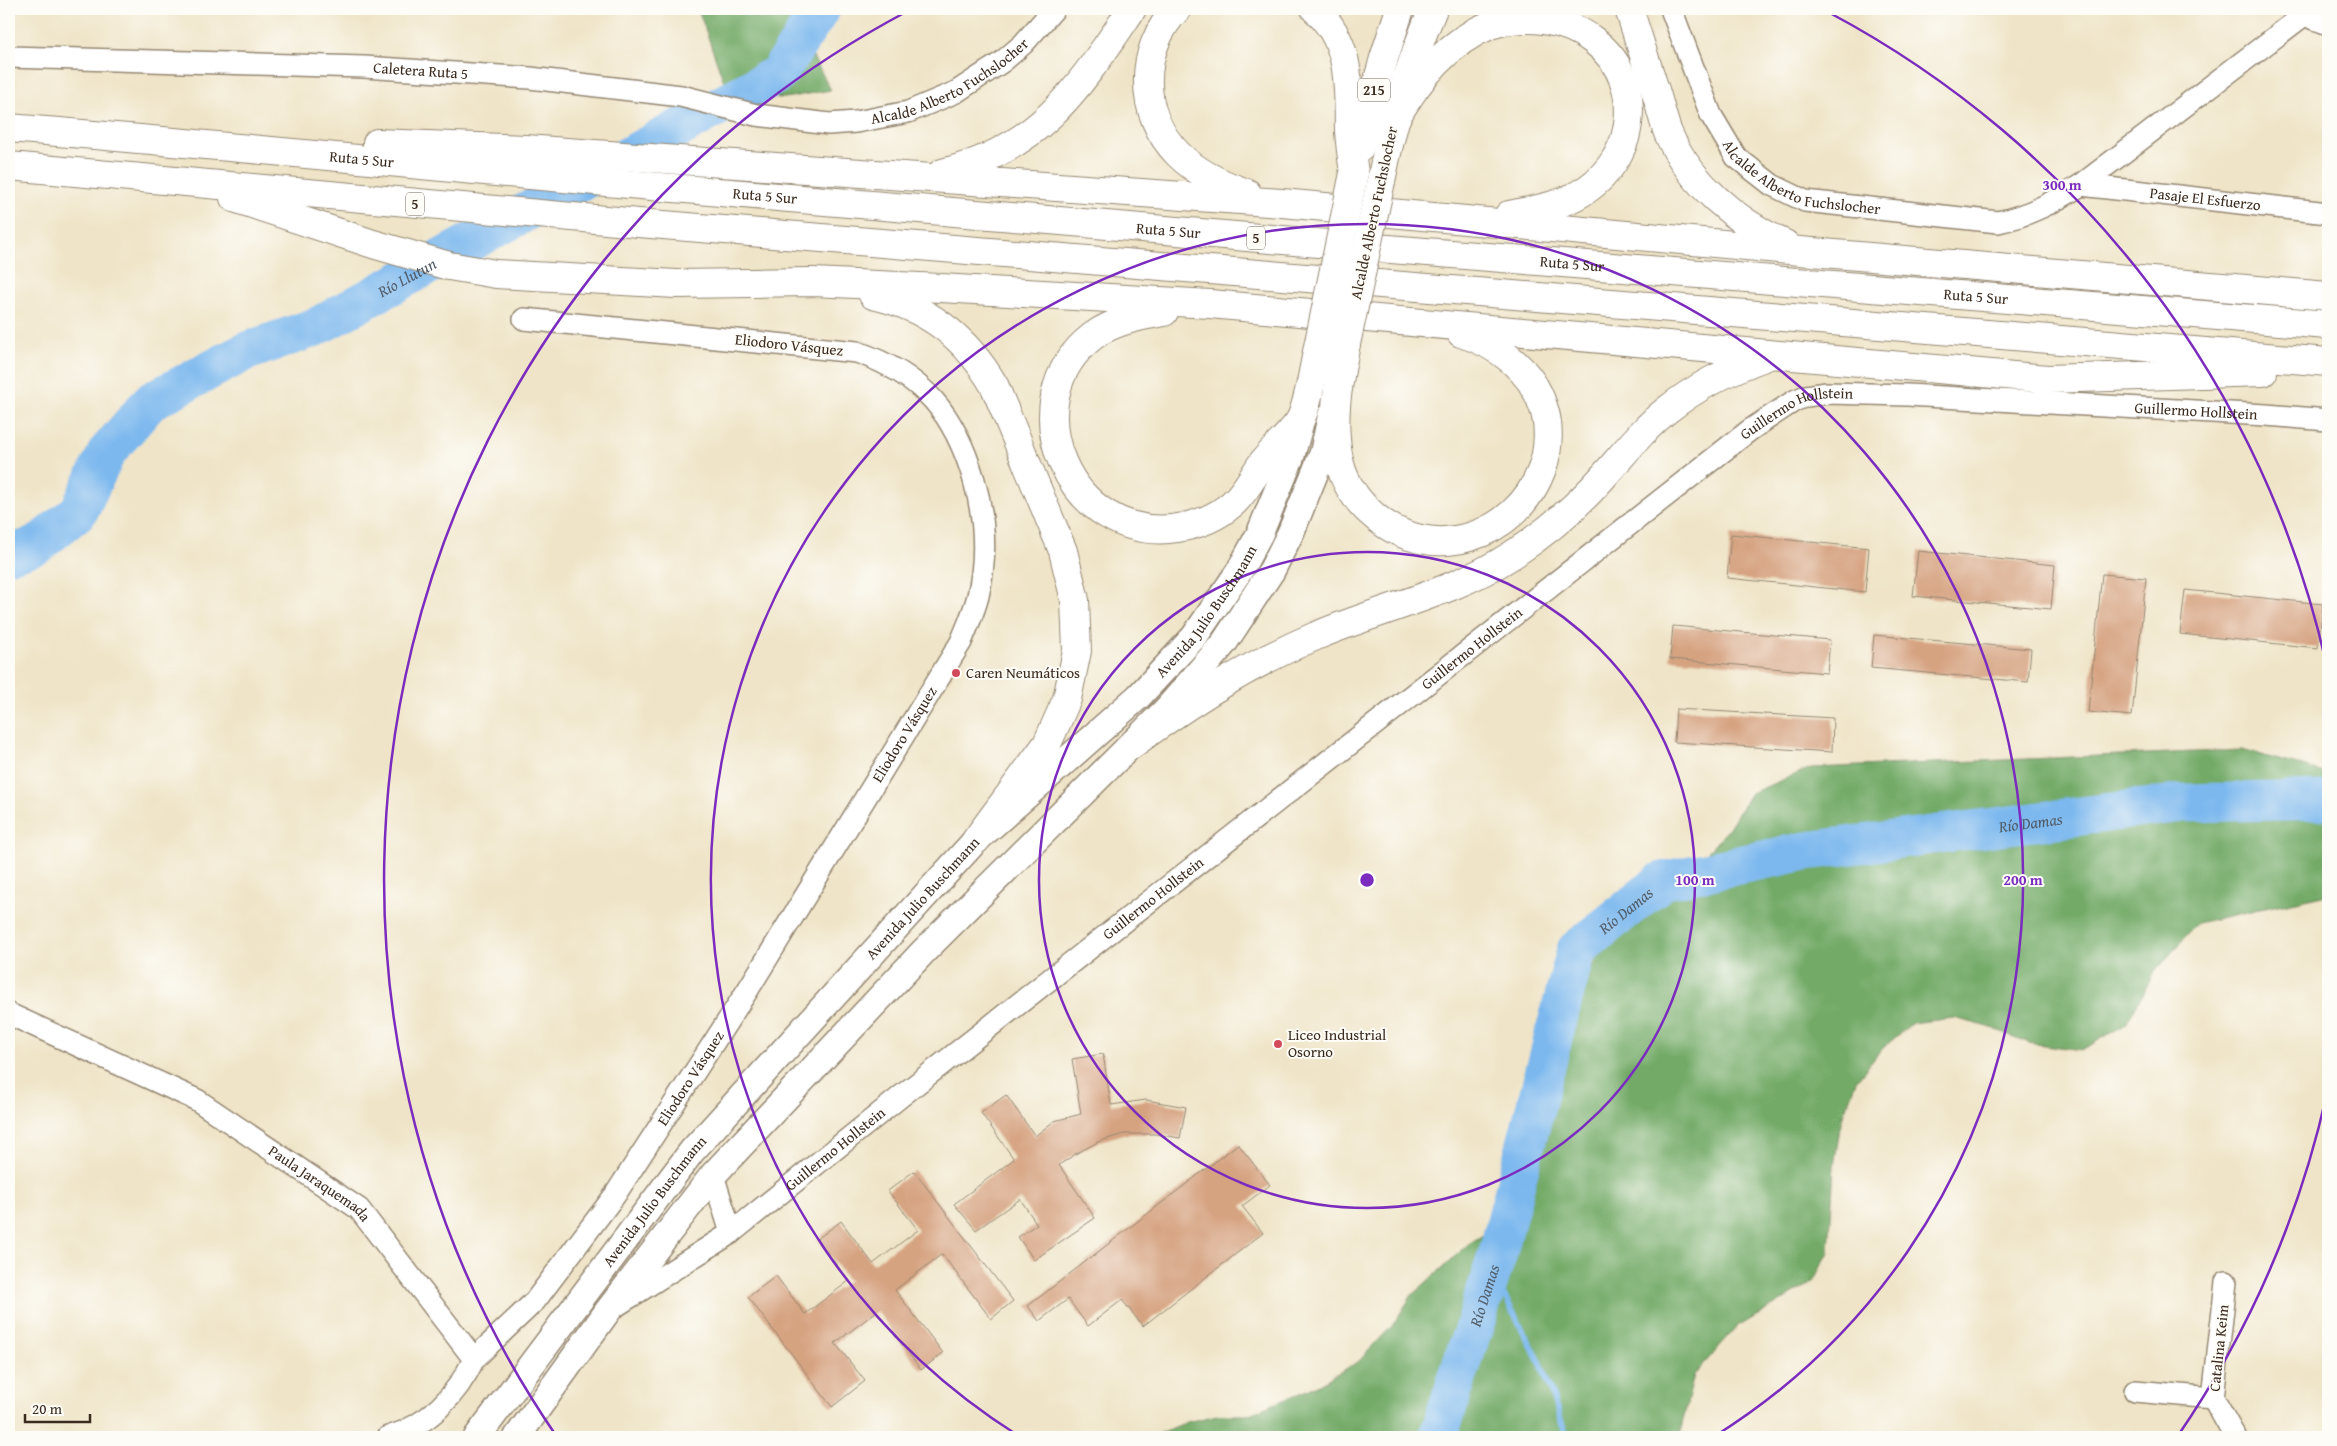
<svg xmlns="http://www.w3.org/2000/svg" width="2337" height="1446" viewBox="0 0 2337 1446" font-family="'Gentium Book Plus',serif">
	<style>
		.forest { fill: #73aa68; stroke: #576a43 }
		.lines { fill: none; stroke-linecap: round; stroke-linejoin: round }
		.stream { stroke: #7bb8ee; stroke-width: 6 }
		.river { stroke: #7bb8ee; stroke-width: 39 }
		.building { fill: #d6a381 }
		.minor-casing { stroke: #958772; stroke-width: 24 }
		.major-casing { stroke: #958772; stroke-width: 29 }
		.highway-casing { stroke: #958772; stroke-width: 30 }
		.minor { stroke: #fff; stroke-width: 21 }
		.major { stroke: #fff; stroke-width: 26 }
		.highway { stroke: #fff; stroke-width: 28 }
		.highway-bridge-casing { stroke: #958772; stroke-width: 30; stroke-linecap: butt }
		.highway-bridge { stroke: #fff; stroke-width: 28 }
		.ring { fill: none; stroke: #7b2cbf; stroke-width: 2.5 }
		.poi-dot { fill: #d1495b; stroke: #fdfcf7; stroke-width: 2 }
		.labels { text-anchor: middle; stroke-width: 4; stroke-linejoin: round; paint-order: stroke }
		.shield { fill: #fdfcf7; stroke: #75695f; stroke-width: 1 }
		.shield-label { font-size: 14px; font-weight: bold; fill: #3b2a1e }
		.street-label { font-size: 15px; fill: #3b2a1e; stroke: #fdfcf7 }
		.poi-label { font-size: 15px; fill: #3b2a1e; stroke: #fdfcf7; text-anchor: start }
		.water-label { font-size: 16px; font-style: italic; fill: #515c67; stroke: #fdfcf7 }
		.centre { fill: #7b2cbf; stroke: #fdfcf7; stroke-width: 2.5 }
		.ring-label { font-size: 15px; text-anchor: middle; font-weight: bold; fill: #7b2cbf; stroke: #fdfcf7; stroke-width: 4; stroke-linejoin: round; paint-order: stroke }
	</style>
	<rect width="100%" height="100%" fill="#fdfcf7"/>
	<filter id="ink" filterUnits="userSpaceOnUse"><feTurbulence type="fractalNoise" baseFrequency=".02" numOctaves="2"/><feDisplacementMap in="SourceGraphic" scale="10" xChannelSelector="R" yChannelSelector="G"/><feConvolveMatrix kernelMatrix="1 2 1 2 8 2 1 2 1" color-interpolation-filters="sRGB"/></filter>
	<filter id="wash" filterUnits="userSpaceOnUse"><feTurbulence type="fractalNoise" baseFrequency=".0096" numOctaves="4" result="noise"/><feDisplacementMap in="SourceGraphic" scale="20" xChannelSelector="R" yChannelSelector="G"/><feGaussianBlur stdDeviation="1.12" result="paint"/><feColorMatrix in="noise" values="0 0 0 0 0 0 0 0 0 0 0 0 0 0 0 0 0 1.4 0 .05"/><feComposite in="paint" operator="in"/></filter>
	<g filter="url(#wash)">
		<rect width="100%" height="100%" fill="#efe4c7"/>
		<!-- forest -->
		<g class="forest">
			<path d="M698,9h118l-8,39 23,42 -46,8 -56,-2z"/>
			<path d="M2242,750l86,23v121l-131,29 -43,50 -28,51 -44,26 -53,-7 -40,-16 -35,-9 -42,5 -29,25 -27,33 -15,41 -7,44 -5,86 -17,31 -76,45 -42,47 -15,62h-528l36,-15 30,-7h30l61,-25 50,-28 34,-36 20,-31 58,-52 29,-18 16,-20 22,-75 4,-51 9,-35 18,-40 21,-31 14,-28 27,-35 33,-30 40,-23 23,-25 25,-39 60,-25z"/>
		</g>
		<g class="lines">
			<!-- stream -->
			<path class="stream" d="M1492,1273l49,91 26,73"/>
			<!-- river -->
			<g class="river">
				<path id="s1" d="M9,554l28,-9 42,-34 28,-59 44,-51 96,-50 69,-24 462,-253 43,-65"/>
				<path id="s2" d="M1438,1437l59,-181 79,-306 86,-69 144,-30 377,-48 145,-3"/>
			</g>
		</g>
		<g id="blocks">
			<!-- building -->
			<g class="building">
				<path d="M1731,534l138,14 -4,44 -138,-14z"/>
				<path d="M1918,551l137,14 -4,44 -138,-13z"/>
				<path d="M2102,574l44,4 -14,138 -44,-4z"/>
				<path d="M2185,590l138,14 -5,44 -138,-14z"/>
				<path d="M1673,626l157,14 -3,33 -157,-14z"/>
				<path d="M1874,635l157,14 -3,33 -157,-14z"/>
				<path d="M1676,709l157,9 -1,34 -158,-10z"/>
				<path d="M1103,1054l8,51 35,-5 40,7 -6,31 -25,-4h-31l-24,7 -23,12 -18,12 36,53 -61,42 -16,-23 19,-13 -17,-25 -44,31 -22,-26 60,-45 -33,-46 25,-18 29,41 19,-15 27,-7 -9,-55z"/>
				<path d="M1238,1144l32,41 -28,21 21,27 -120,93 -21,-26 -34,26 -20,-27 -29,22 -11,-15z"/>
				<path d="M914,1171l99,130 -22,18 -49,-65 -47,36 48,63 -22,17 -44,-59 -42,32 30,38 -33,26 -84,-110 28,-21 29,38 44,-33 -32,-42 24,-18 32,43 45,-34 -30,-39z"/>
			</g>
		</g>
	</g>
	<g filter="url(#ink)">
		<use href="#blocks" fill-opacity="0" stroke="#958772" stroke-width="1"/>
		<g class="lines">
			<!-- minor casing -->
			<g class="minor-casing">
				<g id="minor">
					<path id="s3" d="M1671,9l40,106 25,42 36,28 33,16 193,21c32,-7 56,-20 83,-37l231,-176"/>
					<path d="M2304,15l24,9"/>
					<path id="s4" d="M9,57l355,10 166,11 151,18 75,19 73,9 27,-2 52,-10 48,-20 46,-30 21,-18 31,-35"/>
					<path id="s5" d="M2081,185l247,28"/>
					<path id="s6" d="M9,1014l188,86 162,109 115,150c-17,36 -46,67 -86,78"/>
					<path d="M713,1175l18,58"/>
					<path d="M2226,1282l-13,116 22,39"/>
					<path id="s7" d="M616,1306l115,-73 169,-136 850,-667 44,-29 12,-5 21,-3 80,2 359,20 62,5"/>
					<path id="s8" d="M474,1359l61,-58 80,-106 134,-207 212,-346c6,-15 13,-30 17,-46 9,-39 7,-78 -4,-116 -19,-66 -51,-105 -117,-128l-333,-33"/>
					<path d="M2135,1391l78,7"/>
				</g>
			</g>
			<!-- major casing -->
			<g class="major-casing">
				<g id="major">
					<path id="s9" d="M477,1437l215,-286 284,-311 163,-144 55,-59 46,-67 20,-37 31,-76 11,-40"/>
					<path d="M517,1437l90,-125 106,-137 211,-224 243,-242 57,-66 48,-73 19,-38 32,-79 8,-37"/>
				</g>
			</g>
			<!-- highway casing -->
			<g class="highway-casing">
				<g id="highway">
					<path d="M1177,9c-39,40 -39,105 1,145 18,18 45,31 69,39"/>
					<path d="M1315,9c37,34 33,76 34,122 1,14 3,28 5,42"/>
					<path d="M1629,9c9,28 18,56 27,84 4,13 7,27 12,40 22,50 68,89 117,111"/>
					<path d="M1393,123c22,-40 53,-80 97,-98 75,-25 158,30 135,113 -7,22 -23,43 -44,55 -21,13 -48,17 -72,22"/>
					<path id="s10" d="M9,128c241,19 481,45 722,65 532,47 1065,89 1597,132"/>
					<path d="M377,143l148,6 757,54 518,48 528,45"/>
					<path d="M1360,147l24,-89 16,-49"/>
					<path d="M9,166l630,57 1689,139"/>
					<path d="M942,173c99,-24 137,-86 190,-164"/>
					<path d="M1381,181c12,-60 28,-116 52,-172"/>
					<path d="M234,198l139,46 76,22 47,8 180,10 137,-2 128,6 269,16 838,75 215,-7"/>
					<path d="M873,295c55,12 94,43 122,92l68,164 12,49 2,51 -10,48 -20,45 -71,96"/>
					<path d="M1164,312c-24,4 -51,9 -71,24 -85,65 -24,209 85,192 19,-3 39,-11 54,-24 13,-11 21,-28 31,-42 10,-13 34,-33 39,-46 8,-20 12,-52 17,-74"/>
					<path d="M1346,344c-8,39 -16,80 -6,120 5,19 17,37 32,50 57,52 144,25 170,-45 7,-20 8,-44 1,-63 -12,-37 -46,-62 -82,-73"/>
					<path d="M1130,746c59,-43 119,-82 186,-110 66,-28 136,-42 196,-81 29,-19 56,-41 79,-65 26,-27 47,-57 76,-80 30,-24 64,-41 100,-54"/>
				</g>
			</g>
			<!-- minor -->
			<use href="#minor" class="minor"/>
			<!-- major -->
			<use href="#major" class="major"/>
			<!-- highway -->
			<use href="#highway" class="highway"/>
			<!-- highway-bridge casing -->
			<g class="highway-bridge-casing">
				<g id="highway-bridge">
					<path d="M1319,342l35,-169"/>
					<path d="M1346,344l35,-163"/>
				</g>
			</g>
			<!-- highway-bridge -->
			<use href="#highway-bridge" class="highway-bridge"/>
		</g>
	</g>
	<!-- distance rings -->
	<g class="ring">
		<circle cx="1367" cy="880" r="328"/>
		<path d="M1019 1436A656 656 0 1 1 1715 1436"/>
		<path d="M2327 1093A983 983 0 0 1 2177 1437M557 1437A983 983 0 0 1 906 12M1828 12A983 983 0 0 1 2327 667"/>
	</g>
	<!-- markers -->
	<g class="poi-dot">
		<circle cx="956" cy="673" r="5"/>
		<circle cx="1278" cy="1044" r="5"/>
	</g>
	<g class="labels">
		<!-- shield labels -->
		<g class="shield">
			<rect x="1358" y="78.5" width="32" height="23" rx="4"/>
			<rect x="406" y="192.5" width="18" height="23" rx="4"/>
			<rect x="1247" y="226.5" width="18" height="23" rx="4"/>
		</g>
		<g class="shield-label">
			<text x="1374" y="95">215</text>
			<text x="415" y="209">5</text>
			<text x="1256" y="243">5</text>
		</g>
		<!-- street labels -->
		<g class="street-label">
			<text dy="5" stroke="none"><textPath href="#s4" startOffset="412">Caletera Ruta 5</textPath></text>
			<text dy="5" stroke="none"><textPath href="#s4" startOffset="955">Alcalde Alberto Fuchslocher</textPath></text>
			<text dy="5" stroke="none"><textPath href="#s10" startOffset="354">Ruta 5 Sur</textPath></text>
			<text dy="5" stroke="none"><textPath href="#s3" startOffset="232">Alcalde Alberto Fuchslocher</textPath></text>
			<text dy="5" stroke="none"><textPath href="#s10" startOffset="759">Ruta 5 Sur</textPath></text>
			<text dy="5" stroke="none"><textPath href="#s5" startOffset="125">Pasaje El Esfuerzo</textPath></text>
			<text transform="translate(1374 213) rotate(-78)" y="5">Alcalde Alberto Fuchslocher</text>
			<text dy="5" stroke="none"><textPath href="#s10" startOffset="1164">Ruta 5 Sur</textPath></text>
			<text dy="5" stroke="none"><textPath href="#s10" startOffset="1569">Ruta 5 Sur</textPath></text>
			<text dy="5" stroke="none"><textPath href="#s10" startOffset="1974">Ruta 5 Sur</textPath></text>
			<text transform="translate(789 345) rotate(6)" y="5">Eliodoro Vásquez</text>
			<text dy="5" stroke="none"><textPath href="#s7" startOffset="1890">Guillermo Hollstein</textPath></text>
			<text dy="5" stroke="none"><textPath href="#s7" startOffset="1485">Guillermo Hollstein</textPath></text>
			<text dy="5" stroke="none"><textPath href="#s9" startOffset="1105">Avenida Julio Buschmann</textPath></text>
			<text dy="5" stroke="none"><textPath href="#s7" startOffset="1080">Guillermo Hollstein</textPath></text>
			<text dy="5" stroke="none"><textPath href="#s8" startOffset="761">Eliodoro Vásquez</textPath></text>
			<text dy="5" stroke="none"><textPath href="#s9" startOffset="700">Avenida Julio Buschmann</textPath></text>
			<text dy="5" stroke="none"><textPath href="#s7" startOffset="675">Guillermo Hollstein</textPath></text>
			<text dy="5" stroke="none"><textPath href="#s8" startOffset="356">Eliodoro Vásquez</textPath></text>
			<text dy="5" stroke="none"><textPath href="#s7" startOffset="270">Guillermo Hollstein</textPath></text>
			<text dy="5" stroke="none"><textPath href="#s6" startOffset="355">Paula Jaraquemada</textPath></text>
			<text dy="5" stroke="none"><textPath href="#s9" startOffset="295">Avenida Julio Buschmann</textPath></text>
			<text transform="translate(2219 1348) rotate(-84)" y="5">Catalina Keim</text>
		</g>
		<!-- poi labels -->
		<g class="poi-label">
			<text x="966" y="678">Caren Neumáticos</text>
			<text x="1288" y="1040">Liceo Industrial<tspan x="1288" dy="17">Osorno</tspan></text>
		</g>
		<!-- water labels -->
		<g class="water-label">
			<text dy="6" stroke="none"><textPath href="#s1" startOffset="501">Río Llutun</textPath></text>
			<text dy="6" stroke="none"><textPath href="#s2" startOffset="990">Río Damas</textPath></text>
			<text dy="6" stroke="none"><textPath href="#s2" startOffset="570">Río Damas</textPath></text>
			<text dy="6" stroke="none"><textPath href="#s2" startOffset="149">Río Damas</textPath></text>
		</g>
	</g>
	<circle cx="1367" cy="880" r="8" class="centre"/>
	<g class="ring-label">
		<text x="2062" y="190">300 m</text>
		<text x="1695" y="885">100 m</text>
		<text x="2023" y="885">200 m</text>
	</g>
	<!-- margin -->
	<rect width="2337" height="1446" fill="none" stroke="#fdfcf7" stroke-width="30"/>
	<!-- scale -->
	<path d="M25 1414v8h65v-8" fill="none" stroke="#3b2a1e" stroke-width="2.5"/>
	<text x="32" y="1414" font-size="15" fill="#3b2a1e" stroke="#fdfcf7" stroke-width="4" paint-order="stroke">20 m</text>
</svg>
